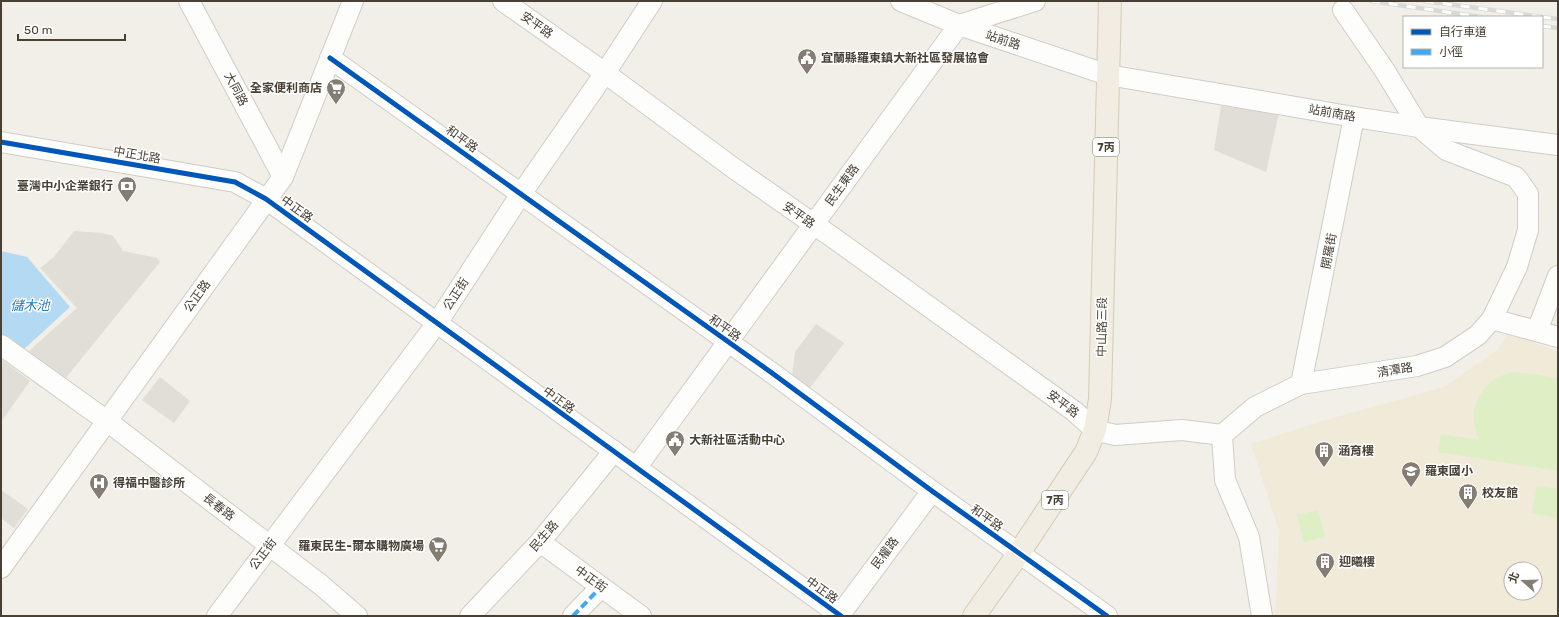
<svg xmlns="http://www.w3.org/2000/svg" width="1559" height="617" viewBox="0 0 1559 617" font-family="Rubik,'Noto Sans TC',sans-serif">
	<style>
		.education { fill: #f0ead9; fill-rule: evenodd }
		.green { fill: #deeec5 }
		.parking { fill: #e1ded8 }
		.water { fill: #b4d9f3 }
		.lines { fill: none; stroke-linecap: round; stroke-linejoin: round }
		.minor-casing { stroke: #d0ccc6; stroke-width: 22 }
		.major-casing { stroke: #d6ccb4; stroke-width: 24 }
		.minor { stroke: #fdfdfc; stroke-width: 20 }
		.major { stroke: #f1ede3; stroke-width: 22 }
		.rail-casing { stroke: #d9d9d8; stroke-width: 4.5 }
		.rail { stroke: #fff; stroke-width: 3; stroke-dasharray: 9; stroke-linecap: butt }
		.quiet { stroke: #3fa9f5; stroke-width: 4; stroke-dasharray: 8 4; stroke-linecap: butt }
		.cycleway-casing { stroke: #fff; stroke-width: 8 }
		.cycleway { stroke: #0057b8; stroke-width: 5 }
		.labels { text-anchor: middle; stroke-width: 3; stroke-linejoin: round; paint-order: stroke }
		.shield { fill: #fff; stroke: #7f7971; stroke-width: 1 }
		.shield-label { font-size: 11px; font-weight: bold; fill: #484034 }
		.street-label { font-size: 12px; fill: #484034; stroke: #fff }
		.poi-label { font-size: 12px; font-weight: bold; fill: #484034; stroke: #fff; text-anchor: start }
		.water-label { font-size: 13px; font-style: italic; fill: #217ac0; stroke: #fff }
	</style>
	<rect width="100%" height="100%" fill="#f2efe8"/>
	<!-- education -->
	<path class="education" d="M1508,334l50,17v265h-283l4,-85 -28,-87 71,-23 122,-34 53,-37zM1511,569h24v24h-24z"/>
	<!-- green -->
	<g class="green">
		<path d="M1517,372l41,6v93l-120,-19 3,-18 38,6c-3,-9 -6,-18 -5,-28 0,-5 3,-10 5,-15 9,-17 19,-22 38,-25z"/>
		<path d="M1537,486l21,3v29l-26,-5z"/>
		<path d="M1318,510l7,26 -21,6 -7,-27z"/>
	</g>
	<!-- parking -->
	<g class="parking">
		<path d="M1221,106l58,7 -13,59 -52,-22z"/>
		<path d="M74,231l28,2 11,3 10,15 34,7 3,4 -96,118 -35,-29 48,-43 -37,-40 14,-11z"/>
		<path d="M816,324l28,19 -34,45 -18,-11 3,-25z"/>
		<path d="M1,359l29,22 -29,41z"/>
		<path d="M160,377l30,24 -16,22 -32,-23z"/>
		<path d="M1,490l27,19 -14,19 -13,-10z"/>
	</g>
	<!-- water -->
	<path class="water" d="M1,251l26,6 43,50 -48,44 -21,-17z"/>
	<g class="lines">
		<!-- minor casing -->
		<g class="minor-casing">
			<g id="minor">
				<path d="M189,1l94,176"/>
				<path d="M503,1l102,72 127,94 103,72 239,172 21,19 20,5 67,-5 40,5"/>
				<path d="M901,1l58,24 149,50 246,42 65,10 139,18"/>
				<path d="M330,58l442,315 160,118 175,125"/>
				<path d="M1,142l234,40 31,17 575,417"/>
				<path d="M1492,319l66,18"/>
				<path d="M1537,331l21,-55"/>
				<path d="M1,345l106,76 214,164 36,31"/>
				<path d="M1301,384l53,-267"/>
				<path d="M1222,435l33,-28 46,-23 116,-18 28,-9 33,-22 14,-16 25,-52 11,-37v-36l-12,-17 -70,-27 -27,-23 -34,-56 -42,-61"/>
				<path d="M1222,435l3,45 24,57 13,79"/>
				<path d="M636,468l323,-443 76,-24"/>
				<path d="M540,542l101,74"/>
				<path d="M1,568l282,-391 70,-176"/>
				<path d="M217,616l220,-293 84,-129 84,-121 47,-72"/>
				<path d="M470,616l70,-74 74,-91"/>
				<path d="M573,616l28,-29"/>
				<path d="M839,616l93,-125"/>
			</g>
		</g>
		<!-- major casing -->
		<g class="major-casing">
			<path id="major" d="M974,616l45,-63 67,-101 9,-22 5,-31 10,-398"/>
		</g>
		<!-- minor -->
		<use href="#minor" class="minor"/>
		<!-- major -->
		<use href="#major" class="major"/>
		<!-- rail casing -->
		<g class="rail-casing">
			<g id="rail">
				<path d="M1371,1l110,16"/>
				<path d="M1425,1l117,16"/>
				<path d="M1542,17l16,2"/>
				<path d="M1542,26l16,2"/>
			</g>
		</g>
		<!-- rail -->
		<use href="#rail" class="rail"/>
		<!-- quiet -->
		<path class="quiet" d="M573,616l28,-29"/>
		<!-- cycleway casing -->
		<g class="cycleway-casing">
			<g id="cycleway">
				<path d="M330,58l442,315 160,118 175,125"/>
				<path d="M1,142l234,40 31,17 575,417"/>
			</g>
		</g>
		<!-- cycleway -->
		<use href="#cycleway" class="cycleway"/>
	</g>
	<!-- icons -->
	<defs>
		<g id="civic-pin" transform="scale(1)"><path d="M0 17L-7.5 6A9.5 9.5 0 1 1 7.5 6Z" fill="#847d73" stroke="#fff"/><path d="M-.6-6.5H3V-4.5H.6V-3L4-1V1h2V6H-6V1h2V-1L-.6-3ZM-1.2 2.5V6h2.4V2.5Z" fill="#fff"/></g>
		<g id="supermarket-pin" transform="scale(1)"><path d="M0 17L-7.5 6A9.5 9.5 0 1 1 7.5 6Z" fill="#847d73" stroke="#fff"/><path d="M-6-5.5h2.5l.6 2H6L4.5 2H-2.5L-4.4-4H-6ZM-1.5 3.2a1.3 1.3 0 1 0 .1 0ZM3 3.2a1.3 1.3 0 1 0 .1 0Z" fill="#fff"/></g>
		<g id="bank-pin" transform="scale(1)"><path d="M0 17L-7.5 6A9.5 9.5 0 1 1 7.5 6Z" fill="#847d73" stroke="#fff"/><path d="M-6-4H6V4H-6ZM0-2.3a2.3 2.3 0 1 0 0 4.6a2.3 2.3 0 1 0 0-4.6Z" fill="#fff"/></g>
		<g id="building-pin" transform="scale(1)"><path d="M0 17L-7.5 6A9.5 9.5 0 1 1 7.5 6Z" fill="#847d73" stroke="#fff"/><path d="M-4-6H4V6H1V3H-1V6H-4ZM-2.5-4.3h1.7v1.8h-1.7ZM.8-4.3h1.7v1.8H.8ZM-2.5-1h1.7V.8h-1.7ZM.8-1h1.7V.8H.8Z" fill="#fff"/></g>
		<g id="school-pin" transform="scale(1)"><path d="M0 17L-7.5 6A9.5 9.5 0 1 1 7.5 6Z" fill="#847d73" stroke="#fff"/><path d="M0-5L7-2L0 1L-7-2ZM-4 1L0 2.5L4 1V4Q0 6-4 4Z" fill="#fff"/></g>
		<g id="hospital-pin" transform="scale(1)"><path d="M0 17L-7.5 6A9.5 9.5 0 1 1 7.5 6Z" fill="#847d73" stroke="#fff"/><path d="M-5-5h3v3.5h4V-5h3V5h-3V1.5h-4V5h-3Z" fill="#fff"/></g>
	</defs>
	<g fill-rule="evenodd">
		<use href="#civic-pin" x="807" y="58"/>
		<use href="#supermarket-pin" x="336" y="88"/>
		<use href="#bank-pin" x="127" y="186"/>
		<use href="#civic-pin" x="675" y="440"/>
		<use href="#building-pin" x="1324" y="451"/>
		<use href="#school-pin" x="1411" y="471"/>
		<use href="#hospital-pin" x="99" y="483"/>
		<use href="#building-pin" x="1468" y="493"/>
		<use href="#supermarket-pin" x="438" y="546"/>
		<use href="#building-pin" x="1325" y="562"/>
	</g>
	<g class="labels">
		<!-- shield labels -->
		<g class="shield">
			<rect x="1093" y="138" width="26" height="18" rx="3"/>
			<rect x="1042" y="491" width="26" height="18" rx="3"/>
		</g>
		<g class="shield-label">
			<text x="1106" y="151">7丙</text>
			<text x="1055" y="504">7丙</text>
		</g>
		<!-- street labels -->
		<g class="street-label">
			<text transform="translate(537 25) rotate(35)" y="4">安平路</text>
			<text transform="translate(1003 40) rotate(18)" y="4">站前路</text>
			<text transform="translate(236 89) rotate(62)" y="4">大同路</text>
			<text transform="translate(1332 113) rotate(10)" y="4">站前南路</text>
			<text transform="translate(462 139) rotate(36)" y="4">和平路</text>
			<text transform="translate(137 155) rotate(10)" y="4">中正北路</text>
			<text transform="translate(842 185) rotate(-54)" y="4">民生東路</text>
			<text transform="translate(297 209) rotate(36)" y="4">中正路</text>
			<text transform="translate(799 215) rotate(35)" y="4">安平路</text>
			<text transform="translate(1329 251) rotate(-79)" y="4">開羅街</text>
			<text transform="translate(456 294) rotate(-57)" y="4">公正街</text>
			<text transform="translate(197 296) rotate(-54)" y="4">公正路</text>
			<text transform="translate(1102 327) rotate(-89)" y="4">中山路三段</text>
			<text transform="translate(725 328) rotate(35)" y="4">和平路</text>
			<text transform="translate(1395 370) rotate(-10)" y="4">清潭路</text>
			<text transform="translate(559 400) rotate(36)" y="4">中正路</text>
			<text transform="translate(1063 404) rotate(37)" y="4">安平路</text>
			<text transform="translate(219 507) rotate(38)" y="4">長春路</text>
			<text transform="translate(987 518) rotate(35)" y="4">和平路</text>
			<text transform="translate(544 536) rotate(-49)" y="4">民生路</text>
			<text transform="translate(885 553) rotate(-53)" y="4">民權路</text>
			<text transform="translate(263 554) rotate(-53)" y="4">公正街</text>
			<text transform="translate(591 579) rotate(36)" y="4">中正街</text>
			<text transform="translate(822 590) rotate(36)" y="4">中正路</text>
		</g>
		<!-- poi labels -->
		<g class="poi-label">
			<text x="821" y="62">宜蘭縣羅東鎮大新社區發展協會</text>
			<text x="322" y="92" text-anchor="end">全家便利商店</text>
			<text x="113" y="190" text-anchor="end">臺灣中小企業銀行</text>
			<text x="689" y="444">大新社區活動中心</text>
			<text x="1338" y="455">涵育樓</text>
			<text x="1425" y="475">羅東國小</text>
			<text x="113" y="487">得福中醫診所</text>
			<text x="1482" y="497">校友館</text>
			<text x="424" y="550" text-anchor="end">羅東民生-爾本購物廣場</text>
			<text x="1339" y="566">迎曦樓</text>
		</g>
		<!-- water labels -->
		<g class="water-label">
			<text x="30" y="310">儲木池</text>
		</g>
	</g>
	<!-- border -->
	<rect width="1559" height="617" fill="none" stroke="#484034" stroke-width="4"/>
	<!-- legend -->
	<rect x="1403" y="16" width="140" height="52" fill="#ffffff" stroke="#b6b3ae"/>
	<rect x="1411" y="29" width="20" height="6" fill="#0057b8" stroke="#b6b3ae"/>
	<text x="1439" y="36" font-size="12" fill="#484034">自行車道</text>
	<rect x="1411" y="49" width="20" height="6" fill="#3fa9f5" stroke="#b6b3ae"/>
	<text x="1439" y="56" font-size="12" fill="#484034">小徑</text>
	<!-- north arrow -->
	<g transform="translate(1523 581) rotate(290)"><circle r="19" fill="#ffffff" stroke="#b6b3ae"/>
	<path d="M0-3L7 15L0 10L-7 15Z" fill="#847d73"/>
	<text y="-6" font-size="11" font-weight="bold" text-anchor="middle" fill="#484034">北</text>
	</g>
	<!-- scale -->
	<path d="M18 34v6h107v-6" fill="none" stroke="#484034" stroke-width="2"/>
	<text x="24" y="34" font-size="12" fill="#484034" stroke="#ffffff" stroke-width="3" paint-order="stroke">50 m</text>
</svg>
